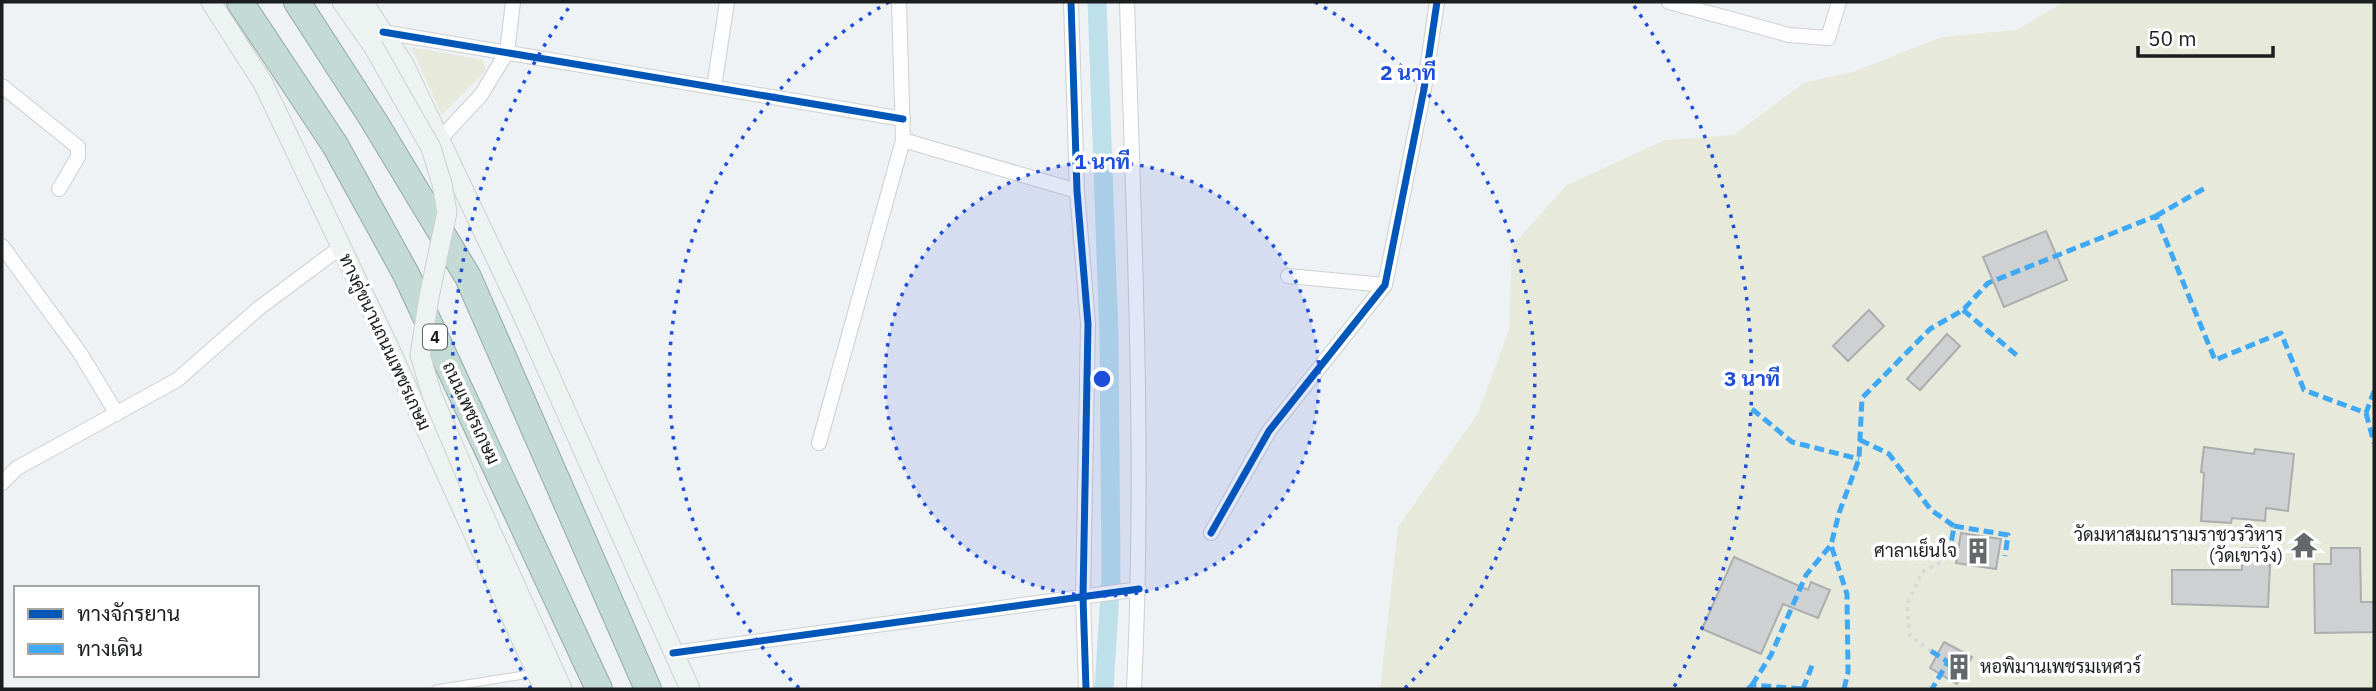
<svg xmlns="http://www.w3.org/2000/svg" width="2376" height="691" viewBox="0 0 2376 691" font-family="'IBM Plex Sans',Sarabun,sans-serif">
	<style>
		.green { fill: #e7e9db }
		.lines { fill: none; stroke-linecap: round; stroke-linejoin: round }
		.canal { stroke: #bee0eb; stroke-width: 19 }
		.building { fill: #cfd0d1; stroke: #acadae; stroke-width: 2 }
		.lane-casing { stroke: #cdd0d1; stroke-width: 9 }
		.street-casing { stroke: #cdd0d1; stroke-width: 16 }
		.secondary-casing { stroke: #cdd0d1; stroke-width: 21 }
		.highway-casing { stroke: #91a9a4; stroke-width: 28 }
		.path { stroke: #d7d8d8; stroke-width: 3.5; stroke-dasharray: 3.5 5; stroke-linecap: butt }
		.lane { stroke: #fdfdfd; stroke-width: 7 }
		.street { stroke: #fdfdfd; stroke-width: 14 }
		.secondary { stroke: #ecf3f1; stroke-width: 19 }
		.highway { stroke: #c4dad5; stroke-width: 26 }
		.secondary-bridge-casing { stroke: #cdd0d1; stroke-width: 21; stroke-linecap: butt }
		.secondary-bridge { stroke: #ecf3f1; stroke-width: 19 }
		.quiet { stroke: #3fa9f5; stroke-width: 5; stroke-dasharray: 10 5; stroke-linecap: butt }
		.cycleway-casing { stroke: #fff; stroke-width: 11 }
		.cycleway { stroke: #0057b8; stroke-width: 7 }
		.ring { fill: none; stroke: #1d4ed8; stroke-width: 3.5; stroke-dasharray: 3.5 7 }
		.labels { text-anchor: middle; stroke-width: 7; stroke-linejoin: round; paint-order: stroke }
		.shield { fill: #fff; stroke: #5f6162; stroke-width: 2 }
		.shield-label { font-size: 16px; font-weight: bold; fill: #1b1d1f }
		.street-label { font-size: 18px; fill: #1b1d1f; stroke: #fff }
		.poi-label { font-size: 18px; fill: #1b1d1f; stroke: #fff; text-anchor: end }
		.centre { fill: #1d4ed8; stroke: #fff; stroke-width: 3.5 }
		.ring-label { font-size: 21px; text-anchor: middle; font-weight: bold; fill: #1d4ed8; stroke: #fff; stroke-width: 7; stroke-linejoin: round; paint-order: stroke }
	</style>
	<rect width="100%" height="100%" fill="#eff2f4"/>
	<!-- green -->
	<g class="green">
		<path d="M2064,2h310v687h-994l18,-162 80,-114 31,-83 3,-84 55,-61 98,-45 69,-5 71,-53 48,-10 89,-35 74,-7z"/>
		<path d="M411,47l72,13 3,10 -44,45z"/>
	</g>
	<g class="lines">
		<!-- canal -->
		<path class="canal" d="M1097,2l12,335 2,240 -7,112"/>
	</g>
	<!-- building -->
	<g class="building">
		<path d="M2046,231l21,49 -63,27 -21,-50z"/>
		<path d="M1869,310l15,16 -36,35 -15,-15z"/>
		<path d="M1947,334l13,12 -40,44 -13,-11z"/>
		<path d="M2204,447l50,7 1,-5 39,5 -6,57 -22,-3 -1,13 -33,-3 -1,5 -30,-2 3,-48 -3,-1z"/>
		<path d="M1961,533l40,6 -5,30 -40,-6z"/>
		<path d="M2242,548h25v17h3l-2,42 -96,-3v-34h70z"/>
		<path d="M2331,548h29l1,54h13v30l-59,1 -1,-69h17z"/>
		<path d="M1734,557l74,33 3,-8 19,8 -12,28 -35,-14 -22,50 -59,-25z"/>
		<path d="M1944,642l28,15 -15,27 -27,-16z"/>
	</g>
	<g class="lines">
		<!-- lane casing -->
		<g class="lane-casing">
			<path id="lane" d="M436,689l100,-16"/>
		</g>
		<!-- street casing -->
		<g class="street-casing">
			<g id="street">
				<path d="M899,2l4,138 174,51"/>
				<path d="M1071,2l6,189 11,133 -5,273 3,92"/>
				<path d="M1127,2c7,229 18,458 7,687"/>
				<path d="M1669,2l120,33 39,3 11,-36"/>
				<path d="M383,32l520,87"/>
				<path d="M2,86l76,61v10l-19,32"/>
				<path d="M714,87l13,-85"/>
				<path d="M440,139l41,-44 26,-43 6,-50"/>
				<path d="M2,246l78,107 37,61"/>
				<path d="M1288,276l97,9"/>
				<path d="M819,443l84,-303"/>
				<path d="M2,483l15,-15 160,-88 82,-72 82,-61"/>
				<path d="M1211,533l58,-102 116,-146 39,-196 13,-87"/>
				<path d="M673,653l466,-64"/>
			</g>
		</g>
		<!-- secondary casing -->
		<g class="secondary-casing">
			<g id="secondary">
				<path d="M211,2l52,81 124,260 157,346"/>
				<path d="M342,2l31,44"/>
				<path d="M363,2l41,62 116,245 170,380"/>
				<path d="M471,487l91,202"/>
			</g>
		</g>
		<!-- highway casing -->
		<g class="highway-casing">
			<g id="highway">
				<path d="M240,2l95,143 71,129 193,415"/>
				<path d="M297,2l77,119 94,156 180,412"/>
			</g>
		</g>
		<!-- path -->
		<path class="path" d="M1931,651l-21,-15 -3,-31 15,-33 27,-15"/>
		<!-- lane -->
		<use href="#lane" class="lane"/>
		<!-- street -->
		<use href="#street" class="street"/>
		<!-- secondary -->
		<use href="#secondary" class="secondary"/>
		<!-- highway -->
		<use href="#highway" class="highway"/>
		<!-- secondary-bridge casing -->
		<g class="secondary-bridge-casing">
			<path id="secondary-bridge" d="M373,46l58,102 11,36 5,28 -18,85 -9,58 12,40 39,92"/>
		</g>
		<!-- secondary-bridge -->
		<use href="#secondary-bridge" class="secondary-bridge"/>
		<!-- quiet -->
		<g class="quiet">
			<path d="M2156,216l49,-28"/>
			<path d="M1963,310l57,48"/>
			<path d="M1752,409l40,33 67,17"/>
			<path d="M2366,413l8,30"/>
			<path d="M1860,440l29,14 42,56 23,16 -5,31"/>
			<path d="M1954,526l54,9 -3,21"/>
			<path d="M1931,651l17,11 -16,27"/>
			<path d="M1752,685l19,-30 35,-80 25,-30"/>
			<path d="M1748,689l4,-4 51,4"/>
			<path d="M1803,689l10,-26"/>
			<path d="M1844,689l4,-17 -1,-78 -16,-49 8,-32 20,-54 3,-61 68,-69 33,-19 25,-27 168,-67 59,144 66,-27 23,57 62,23 8,-22"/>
		</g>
		<!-- cycleway casing -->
		<g class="cycleway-casing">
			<g id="cycleway">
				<path d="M1071,2l6,189 11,133 -5,273 3,92"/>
				<path d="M383,32l520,87"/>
				<path d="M1211,533l58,-102 116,-146 39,-196 13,-87"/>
				<path d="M673,653l466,-64"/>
			</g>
		</g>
		<!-- cycleway -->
		<use href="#cycleway" class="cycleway"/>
	</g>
	<!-- distance rings -->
	<circle cx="1102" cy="379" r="217" fill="#1d4ed8" fill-opacity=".12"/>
	<g class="ring">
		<circle cx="1102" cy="379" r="217"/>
		<path d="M799 688A433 433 0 0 1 889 2M1315 2A433 433 0 0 1 1405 688"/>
		<path d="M531 689A650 650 0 0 1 570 6M1634 6A650 650 0 0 1 1673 689"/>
	</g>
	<!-- icons -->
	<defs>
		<g id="temple-bare" transform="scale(2.1)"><path d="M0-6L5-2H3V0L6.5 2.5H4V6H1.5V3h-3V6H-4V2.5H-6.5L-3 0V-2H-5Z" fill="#65686a" stroke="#fff" stroke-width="2.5" paint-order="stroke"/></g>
		<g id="building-bare" transform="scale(2.1)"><path d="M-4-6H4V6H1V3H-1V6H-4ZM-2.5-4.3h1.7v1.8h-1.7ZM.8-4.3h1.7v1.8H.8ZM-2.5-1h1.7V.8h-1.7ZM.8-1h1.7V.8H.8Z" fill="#65686a" stroke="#fff" stroke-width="2.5" paint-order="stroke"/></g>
	</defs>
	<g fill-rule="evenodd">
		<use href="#temple-bare" x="2304" y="545"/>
		<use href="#building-bare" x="1978" y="551"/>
		<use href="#building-bare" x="1959" y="667"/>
	</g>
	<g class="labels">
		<!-- shield labels -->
		<rect class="shield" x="423" y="324.5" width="24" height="25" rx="5"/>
		<g class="shield-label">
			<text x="435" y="343">4</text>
		</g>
		<!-- street labels -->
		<g class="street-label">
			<text transform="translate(385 342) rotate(65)" y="6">ทางคู่ขนานถนนเพชรเกษม</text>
			<text transform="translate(471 413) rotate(65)" y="6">ถนนเพชรเกษม</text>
		</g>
		<!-- poi labels -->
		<g class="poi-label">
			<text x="2283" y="541">วัดมหาสมณารามราชวรวิหาร<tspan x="2283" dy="21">(วัดเขาวัง)</tspan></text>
			<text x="1957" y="557">ศาลาเย็นใจ</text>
			<text x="1980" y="673" text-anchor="start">หอพิมานเพชรมเหศวร์</text>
		</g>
	</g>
	<circle cx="1102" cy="379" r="10" class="centre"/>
	<g class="ring-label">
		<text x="1408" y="80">2 นาที</text>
		<text x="1102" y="169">1 นาที</text>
		<text x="1752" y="386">3 นาที</text>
	</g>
	<!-- border -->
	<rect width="2376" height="691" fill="none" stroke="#1b1d1f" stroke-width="7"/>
	<!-- legend -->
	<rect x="14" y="586" width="245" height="91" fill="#ffffff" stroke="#a4a5a5" stroke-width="2"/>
	<rect x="28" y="609" width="35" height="10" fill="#0057b8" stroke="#a4a5a5" stroke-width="2"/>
	<text x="77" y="621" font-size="21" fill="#1b1d1f">ทางจักรยาน</text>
	<rect x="28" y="644" width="35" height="10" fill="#3fa9f5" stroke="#a4a5a5" stroke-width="2"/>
	<text x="77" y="656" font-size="21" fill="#1b1d1f">ทางเดิน</text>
	<!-- scale -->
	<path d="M2138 46v10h135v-10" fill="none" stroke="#1b1d1f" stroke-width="3.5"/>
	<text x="2148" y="46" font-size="21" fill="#1b1d1f" stroke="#ffffff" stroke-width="5" paint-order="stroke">50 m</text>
</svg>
